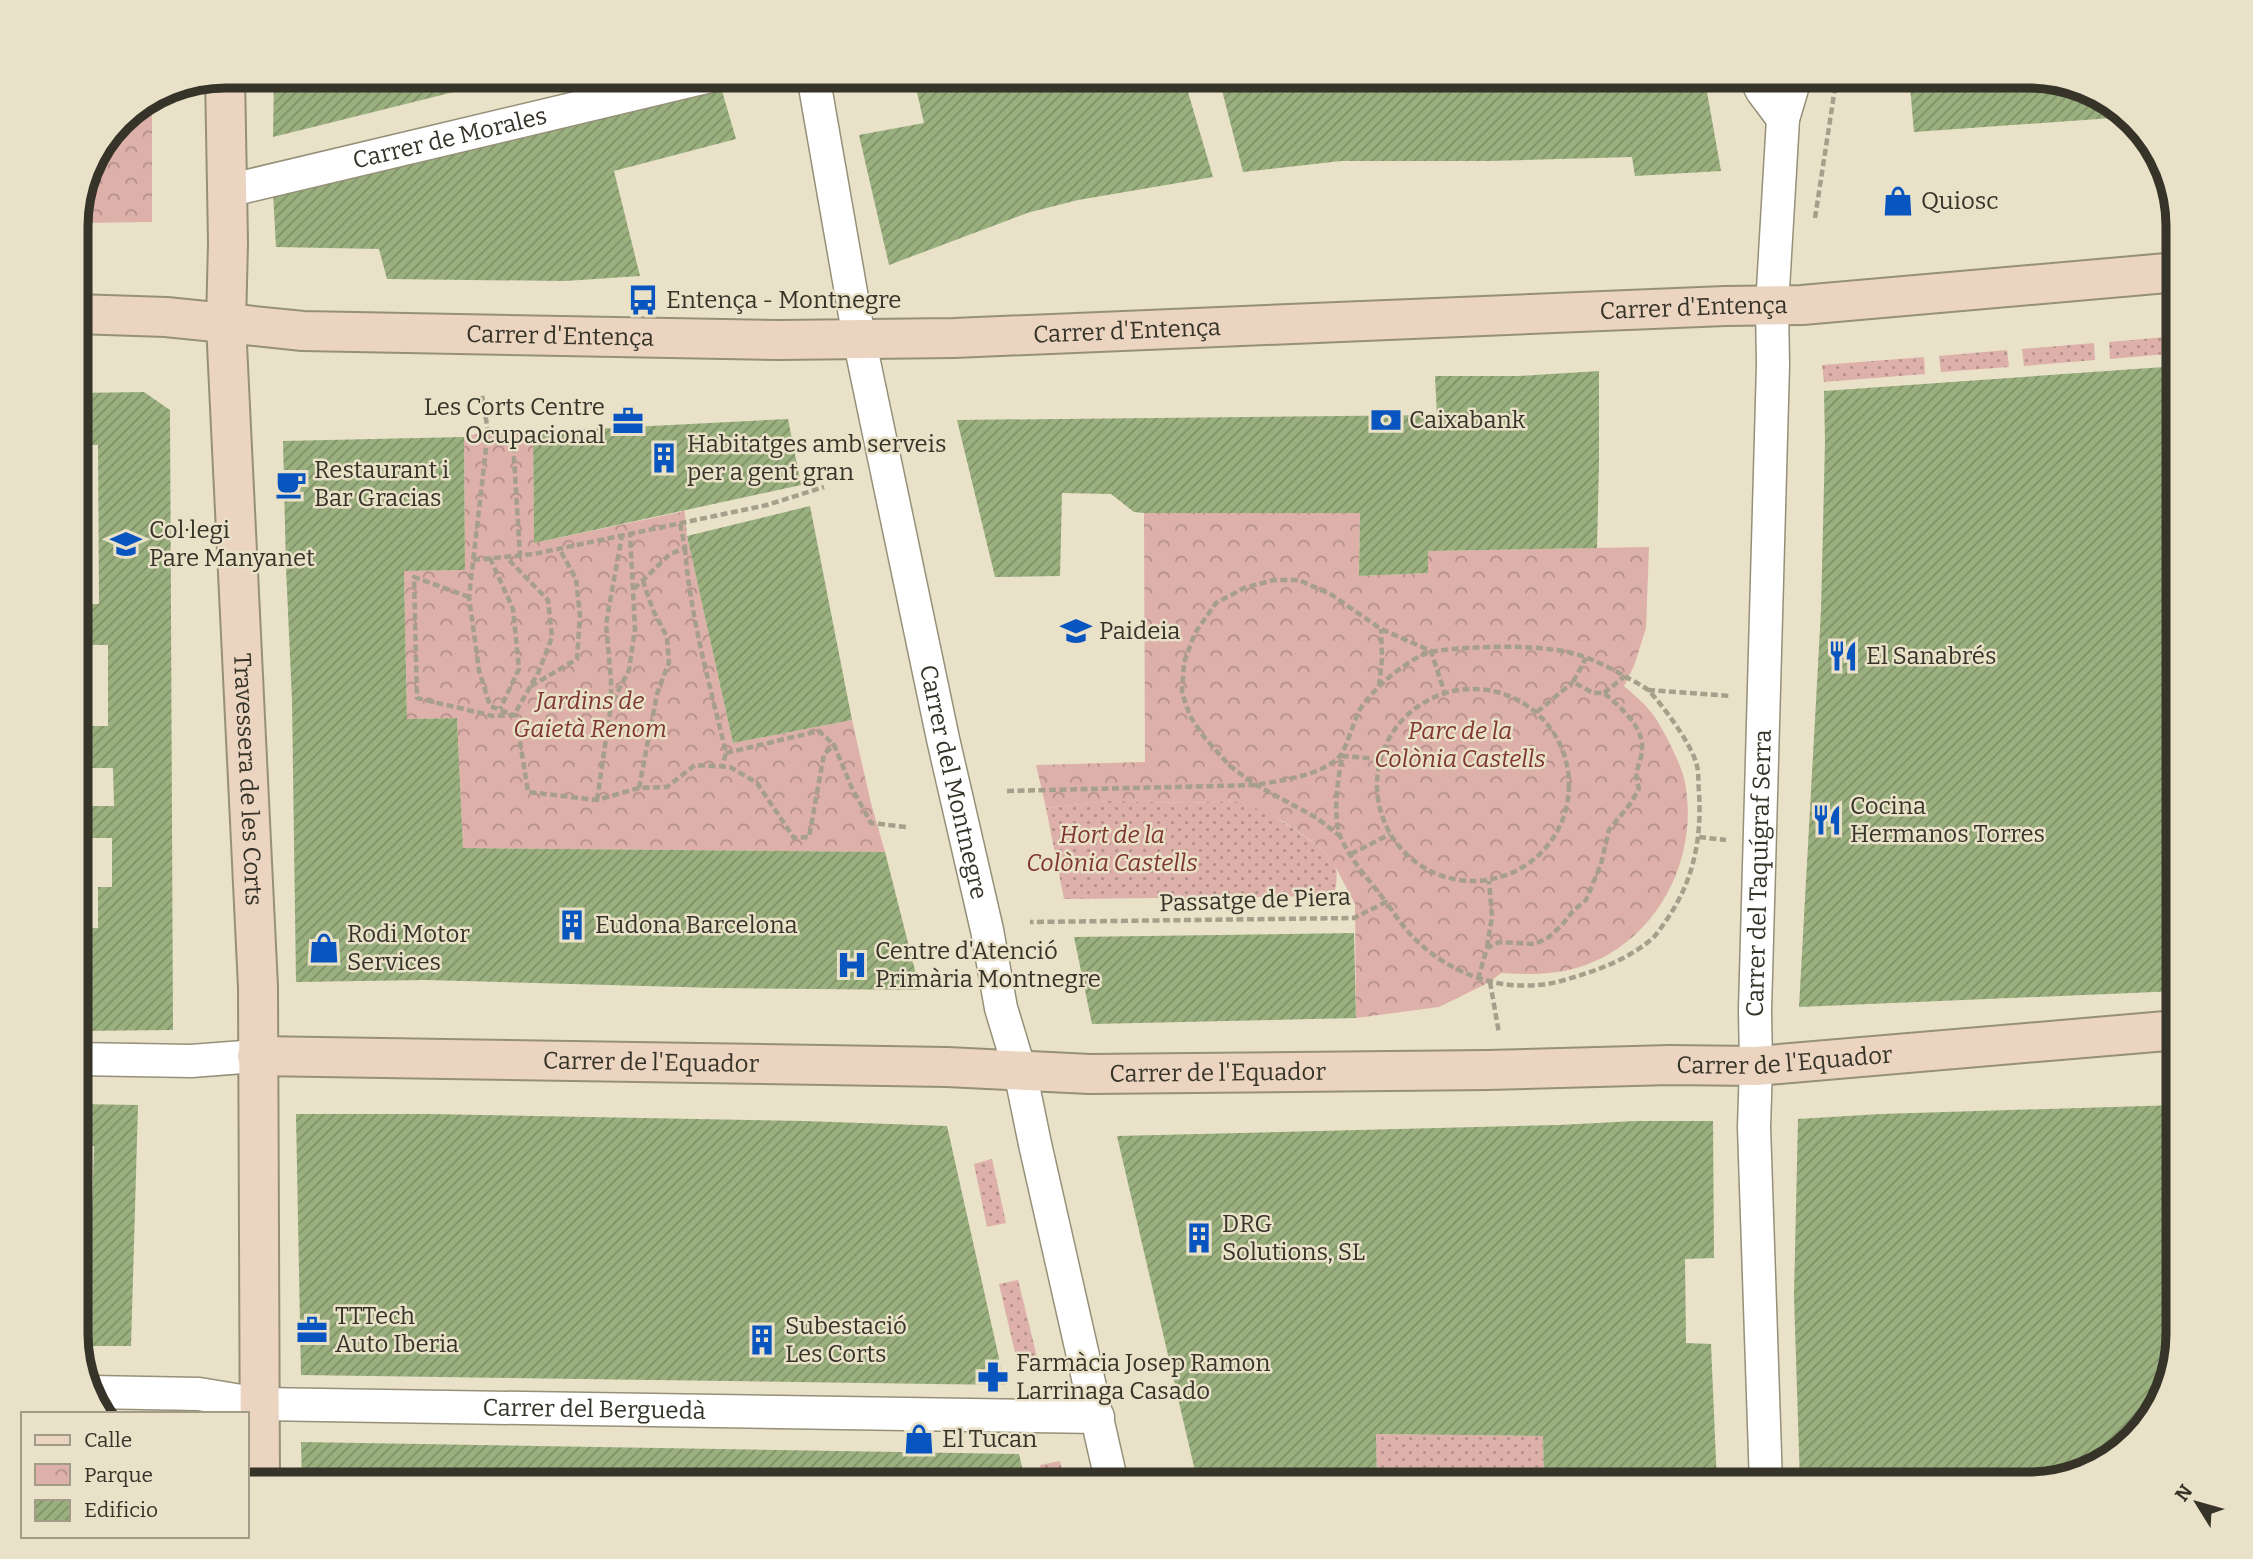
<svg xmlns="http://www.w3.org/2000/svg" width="2253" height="1559" viewBox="0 0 2253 1559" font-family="Bitter,serif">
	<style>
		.grass { fill: url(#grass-dots) }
		.park { fill: url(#park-crowns) }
		.building { fill: url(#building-hatch) }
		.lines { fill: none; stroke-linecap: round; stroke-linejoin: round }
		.street-casing { stroke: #969078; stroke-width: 35 }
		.secondary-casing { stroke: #969078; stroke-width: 42 }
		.path { stroke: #a59f8b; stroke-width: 4.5; stroke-dasharray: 7 3.5; stroke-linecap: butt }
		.street { stroke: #fff; stroke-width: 32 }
		.secondary { stroke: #ebd5c0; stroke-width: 38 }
		.labels { text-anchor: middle; stroke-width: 5; stroke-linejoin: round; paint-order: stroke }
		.street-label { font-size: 24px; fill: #363329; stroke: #e9e1c8 }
		.poi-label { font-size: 24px; fill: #363329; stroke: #e9e1c8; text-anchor: start }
		.park-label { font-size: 24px; font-style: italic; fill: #7e362f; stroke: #e9e1c8 }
		.rim { fill: none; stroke: #363329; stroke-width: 9 }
	</style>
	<defs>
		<pattern id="grass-dots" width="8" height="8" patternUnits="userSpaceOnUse" patternTransform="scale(1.75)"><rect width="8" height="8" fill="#ddb0aa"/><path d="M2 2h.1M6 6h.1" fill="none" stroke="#b4908a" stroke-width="1.8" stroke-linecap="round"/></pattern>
		<pattern id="park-crowns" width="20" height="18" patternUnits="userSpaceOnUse" patternTransform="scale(1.75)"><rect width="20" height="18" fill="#ddb0aa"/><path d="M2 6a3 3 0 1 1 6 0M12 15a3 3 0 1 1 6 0" fill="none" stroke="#b4908a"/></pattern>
		<pattern id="building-hatch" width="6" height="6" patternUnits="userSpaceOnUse" patternTransform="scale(1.75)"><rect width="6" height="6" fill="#9bb07f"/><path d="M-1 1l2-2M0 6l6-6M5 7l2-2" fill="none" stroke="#7f9068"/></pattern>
	</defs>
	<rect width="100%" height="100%" fill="#e9e1c8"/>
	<!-- grass -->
	<g class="grass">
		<path d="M2178,336v17l-68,6 -1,-17z"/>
		<path d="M2094,343l1,17 -71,6 -2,-17z"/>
		<path d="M2007,350l2,17 -68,5 -2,-16z"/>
		<path d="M1924,357l1,17 -101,8 -2,-17z"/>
		<path d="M1109,801c28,0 55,2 82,2 16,0 32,-3 49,-1 21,4 90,45 96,67 2,7 -1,19 -1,27l-271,3 -18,-91z"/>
		<path d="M992,1159l14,64 -19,4 -13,-63z"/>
		<path d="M1018,1280l19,77 -20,4 -18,-77z"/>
		<path d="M1376,1434l167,2 1,48h-167z"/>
		<path d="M1060,1461l5,23h-20l-5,-19z"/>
	</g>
	<!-- park -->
	<g class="park">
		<path d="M152,98v124l-76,1 11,-55 33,-49z"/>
		<path d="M488,431l45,1 1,111 147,-31 3,-9 3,33 46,207 119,-23 19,83 14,49 -422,-4 -6,-130 -50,1 -3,-148 61,-1 -1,-133z"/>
		<path d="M1144,513h216l-1,63 68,-3 1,-22 221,-4 -3,81 -12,38 -10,20c9,8 19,16 27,26 10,12 29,50 33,66 17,76 -24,160 -98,187 -28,10 -55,10 -85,8l-11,9 -51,25 -83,11 -1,-114 -19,-36 -10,-14 -17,-15 -25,-17 -40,-19 -14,-2 -40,2 -81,-2 -63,7 -10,-43 109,-3z"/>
	</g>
	<!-- building -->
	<g class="building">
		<path d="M274,75h244v1l-245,61z"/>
		<path d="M913,75h291l-19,7 28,95 -135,23 -51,13 -138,52 -30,-130 65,-12z"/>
		<path d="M1218,75h486l17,96 -86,5 -3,-19 -142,4h-149l-98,11z"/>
		<path d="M1909,75h118l84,26 15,16 -212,15z"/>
		<path d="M720,84l16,55 -122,32 26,105 -75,5 -178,-2 -8,-30 -103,-2 -3,-55z"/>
		<rect x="1886" y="195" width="24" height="12"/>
		<path d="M2178,366v625l-379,16 22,-396 4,-169 -1,-51z"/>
		<path d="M1599,371v94l-2,83 -169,3v22l-69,3 1,-63h-216l-10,-1 -23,-18 -49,-1 -2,83 -65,1 -38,-157 480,-5 -2,-39h84z"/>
		<path d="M144,392l26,18 3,620 -97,1v-103h22v-41h14v-49h-27v-32h29l-1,-38h-25v-42h20v-81h-31v-41h22l-1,-159h-22v-52z"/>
		<path d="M788,419l13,66 -267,58 -1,-111z"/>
		<path d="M464,437l1,133 -61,1 3,148 50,-1 6,130 422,4 35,138 -202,-2 -293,-8 -129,2 -4,-282 -6,-132 -3,-127z"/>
		<path d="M810,506l42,214 -119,23 -46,-207z"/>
		<path d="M1354,933l2,85 -264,6 -18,-87z"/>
		<path d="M76,1104l62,1 -7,241h-54l-1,-3v-131l16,1 2,-67h-18z"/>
		<path d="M2178,1105v229l-26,83 -58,51 -66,16h-228l-6,-188 4,-177 83,-5z"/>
		<path d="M296,1114h133l375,7 143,5 58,259 -704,-10z"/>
		<path d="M1635,1121h78l1,137 -29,1 1,84 25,1 6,140h-173l-1,-48 -167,-2 1,50h-179l-81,-348 442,-11z"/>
		<path d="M301,1442l718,12 7,30h-724z"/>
	</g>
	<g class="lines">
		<!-- street casing -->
		<g class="street-casing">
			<g id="street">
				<path id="s1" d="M813,75l46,263 84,401 44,191 14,78 19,63 15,73 77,340"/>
				<path d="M1754,75l8,16 21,28"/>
				<path id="s2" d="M227,191l488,-116"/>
				<path d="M76,1059l115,2 66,-5"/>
				<path id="s3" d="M91,1392l108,2 60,10 839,13"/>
				<path id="s4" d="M1766,1484l-12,-357 2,-61 -1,-56 18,-645 -1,-59 11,-187 13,-44"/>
			</g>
		</g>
		<!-- secondary casing -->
		<g class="secondary-casing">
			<g id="secondary">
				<path id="s5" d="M225,75l3,168 -2,81 32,663 2,497"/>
				<path id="s6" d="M76,314l90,3 137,14 475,9 176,-2 771,-32 77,-1 376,-33"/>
				<path id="s7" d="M257,1056l690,11 143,7 397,-4 183,-5 86,1 422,-36"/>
			</g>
		</g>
		<!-- path -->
		<g class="path">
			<path d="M1815,218l22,-143"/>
			<path d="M482,396l6,35 -19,166 10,73 11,36 26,10 12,76 69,8 42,-12 28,-1 28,-22 35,2 27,16 37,55 15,-1 15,-83 10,-9 18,43 19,35 35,4"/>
			<path d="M485,442h28l7,113"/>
			<path d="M685,548c5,69 25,137 41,205l-4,14"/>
			<path d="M490,558l23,51 6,60 -19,40"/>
			<path d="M473,560l61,-6 233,-49 57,-18"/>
			<path d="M634,589l36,-35 15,-6 -5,-25"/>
			<path d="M469,597l-55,-20 3,121 76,18 21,-1 25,-44 13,-34 -4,-37 -42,-43"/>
			<path d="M531,686l46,-27 3,-43 -4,-37 -17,-31"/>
			<path d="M1379,686l3,-27 -1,-30"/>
			<circle cx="1473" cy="785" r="96"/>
			<path d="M1648,690l82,6"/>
			<path d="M1604,693l21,-17"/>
			<path d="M613,701l16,-31 6,-41 -5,-96"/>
			<path d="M1537,712l36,-30"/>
			<path d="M726,753l93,-22 15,14"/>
			<path d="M1380,759l-38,-3c-4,23 -10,60 -1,82 10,23 30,44 45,64"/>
			<path d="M639,788l18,-94 12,-32 -2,-25 -14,-27 -10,-29"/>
			<path d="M1007,791l249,-6c26,-5 65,-9 84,-29 5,-5 14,-34 18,-43 10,-21 54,-59 77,-62 40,-5 99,-7 137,2 19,5 37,14 54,24 7,4 16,8 22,13 14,14 45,56 49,76 2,8 1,17 2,26 3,48 -6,91 -34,130 -4,6 -8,12 -13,17 -28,23 -57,32 -91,42 -54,14 -110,-5 -149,-45 -10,-10 -18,-23 -26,-34l-32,16 -324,4"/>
			<path d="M597,800l14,-95v-25l-5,-56 16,-89"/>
			<path d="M1341,837l-24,-19 -61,-33 -26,-19 -26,-29 -14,-21 -8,-23 2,-31 11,-29 21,-30 28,-15 30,-8h25l33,15 49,34 50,22 13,40"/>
			<path d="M1699,837l27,3"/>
			<path d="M1351,854l39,-20"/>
			<path d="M1487,947l5,-31 -3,-35"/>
			<path d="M1478,979l9,-31 12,-6 36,2 14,-7 13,-12 11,-14 13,-11 15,-36 8,-34 21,-26 9,-15c-5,-19 -2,-16 2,-32 7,-28 -19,-48 -37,-64h-11l-20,-11 13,-24"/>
			<path d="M1490,982l9,51"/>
		</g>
		<!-- street -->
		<use href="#street" class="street"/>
		<!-- secondary -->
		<use href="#secondary" class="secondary"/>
	</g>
	<!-- icons -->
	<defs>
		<g id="shop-bare" transform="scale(2.415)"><path d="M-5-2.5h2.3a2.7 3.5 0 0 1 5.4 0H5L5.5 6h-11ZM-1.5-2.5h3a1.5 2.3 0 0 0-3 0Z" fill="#0955bf" stroke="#e9e1c8" stroke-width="2.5" paint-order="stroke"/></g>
		<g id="bus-bare" transform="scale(2.415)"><path d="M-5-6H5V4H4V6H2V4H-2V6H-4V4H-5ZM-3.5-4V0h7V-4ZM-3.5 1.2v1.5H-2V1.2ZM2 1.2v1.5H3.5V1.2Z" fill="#0955bf" stroke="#e9e1c8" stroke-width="2.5" paint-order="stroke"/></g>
		<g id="bank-bare" transform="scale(2.415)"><path d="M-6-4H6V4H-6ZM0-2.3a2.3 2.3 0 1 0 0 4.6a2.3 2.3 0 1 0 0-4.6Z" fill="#0955bf" stroke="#e9e1c8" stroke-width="2.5" paint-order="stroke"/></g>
		<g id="office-bare" transform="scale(2.415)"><path d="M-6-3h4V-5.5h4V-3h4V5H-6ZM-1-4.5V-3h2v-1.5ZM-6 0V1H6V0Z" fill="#0955bf" stroke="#e9e1c8" stroke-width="2.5" paint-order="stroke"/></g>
		<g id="building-bare" transform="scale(2.415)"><path d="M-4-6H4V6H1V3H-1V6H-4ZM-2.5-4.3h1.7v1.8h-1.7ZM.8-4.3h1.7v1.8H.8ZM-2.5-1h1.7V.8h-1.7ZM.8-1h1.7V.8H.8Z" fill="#0955bf" stroke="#e9e1c8" stroke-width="2.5" paint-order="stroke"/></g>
		<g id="cafe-bare" transform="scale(2.415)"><path d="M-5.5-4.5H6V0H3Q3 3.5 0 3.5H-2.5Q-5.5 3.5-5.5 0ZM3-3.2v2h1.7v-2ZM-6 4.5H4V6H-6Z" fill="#0955bf" stroke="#e9e1c8" stroke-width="2.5" paint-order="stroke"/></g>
		<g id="school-bare" transform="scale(2.415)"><path d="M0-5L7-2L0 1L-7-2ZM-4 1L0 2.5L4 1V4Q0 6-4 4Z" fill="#0955bf" stroke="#e9e1c8" stroke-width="2.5" paint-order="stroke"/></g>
		<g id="restaurant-bare" transform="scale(2.415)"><path d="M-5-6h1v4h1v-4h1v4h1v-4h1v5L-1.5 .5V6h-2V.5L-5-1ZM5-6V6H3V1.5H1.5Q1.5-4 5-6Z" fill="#0955bf" stroke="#e9e1c8" stroke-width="2.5" paint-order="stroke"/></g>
		<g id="hospital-bare" transform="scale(2.415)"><path d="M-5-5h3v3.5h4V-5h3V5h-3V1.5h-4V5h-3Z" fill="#0955bf" stroke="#e9e1c8" stroke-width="2.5" paint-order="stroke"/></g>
		<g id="pharmacy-bare" transform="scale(2.415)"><path d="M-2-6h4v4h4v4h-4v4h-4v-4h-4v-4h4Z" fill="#0955bf" stroke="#e9e1c8" stroke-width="2.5" paint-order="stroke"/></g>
	</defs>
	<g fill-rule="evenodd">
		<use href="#shop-bare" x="1898" y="201"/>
		<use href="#bus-bare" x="643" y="300"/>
		<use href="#bank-bare" x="1386" y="420"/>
		<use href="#office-bare" x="628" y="421"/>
		<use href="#building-bare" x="664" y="458"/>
		<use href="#cafe-bare" x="291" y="484"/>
		<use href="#school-bare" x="126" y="544"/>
		<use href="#school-bare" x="1076" y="631"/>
		<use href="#restaurant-bare" x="1843" y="656"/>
		<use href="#restaurant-bare" x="1827" y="820"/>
		<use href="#building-bare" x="572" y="925"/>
		<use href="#shop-bare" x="324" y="948"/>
		<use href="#hospital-bare" x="852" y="965"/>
		<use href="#building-bare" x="1199" y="1238"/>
		<use href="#office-bare" x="312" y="1330"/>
		<use href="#building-bare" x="762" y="1340"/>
		<use href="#pharmacy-bare" x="993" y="1377"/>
		<use href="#shop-bare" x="919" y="1439"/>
	</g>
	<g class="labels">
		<!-- street labels -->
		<g class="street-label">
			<text dy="8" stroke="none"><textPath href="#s2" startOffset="229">Carrer de Morales</textPath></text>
			<text dy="8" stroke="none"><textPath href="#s6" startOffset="1619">Carrer d'Entença</textPath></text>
			<text dy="8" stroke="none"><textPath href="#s6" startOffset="1052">Carrer d'Entença</textPath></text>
			<text dy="8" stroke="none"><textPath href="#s6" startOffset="485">Carrer d'Entença</textPath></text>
			<text dy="8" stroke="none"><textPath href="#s5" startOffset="705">Travessera de les Corts</textPath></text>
			<text dy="8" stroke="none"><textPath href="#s1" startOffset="721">Carrer del Montnegre</textPath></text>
			<text dy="8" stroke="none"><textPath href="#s4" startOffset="611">Carrer del Taquígraf Serra</textPath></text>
			<text transform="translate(1255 900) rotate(-2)" y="8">Passatge de Piera</text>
			<text dy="8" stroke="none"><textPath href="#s7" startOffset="1528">Carrer de l'Equador</textPath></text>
			<text dy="8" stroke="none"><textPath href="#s7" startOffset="394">Carrer de l'Equador</textPath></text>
			<text dy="8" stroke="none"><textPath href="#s7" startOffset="961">Carrer de l'Equador</textPath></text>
			<text dy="8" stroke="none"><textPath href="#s3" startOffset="504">Carrer del Berguedà</textPath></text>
		</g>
		<!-- poi labels -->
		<g class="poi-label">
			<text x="1921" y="209">Quiosc</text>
			<text x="666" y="308">Entença - Montnegre</text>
			<text x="605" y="415" text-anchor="end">Les Corts Centre<tspan x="605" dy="28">Ocupacional</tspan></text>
			<text x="1409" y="428">Caixabank</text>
			<text x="687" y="452">Habitatges amb serveis<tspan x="687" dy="28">per a gent gran</tspan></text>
			<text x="314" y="478">Restaurant i<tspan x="314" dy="28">Bar Gracias</tspan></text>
			<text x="149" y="538">Col·legi<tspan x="149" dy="28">Pare Manyanet</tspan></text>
			<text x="1099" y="639">Paideia</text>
			<text x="1866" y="664">El Sanabrés</text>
			<text x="1850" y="814">Cocina<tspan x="1850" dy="28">Hermanos Torres</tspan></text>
			<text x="595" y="933">Eudona Barcelona</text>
			<text x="347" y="942">Rodi Motor<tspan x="347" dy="28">Services</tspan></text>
			<text x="875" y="959">Centre d'Atenció<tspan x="875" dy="28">Primària Montnegre</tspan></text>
			<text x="1222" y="1232">DRG<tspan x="1222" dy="28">Solutions, SL</tspan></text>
			<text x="335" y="1324">TTTech<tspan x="335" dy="28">Auto Iberia</tspan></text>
			<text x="785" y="1334">Subestació<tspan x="785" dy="28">Les Corts</tspan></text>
			<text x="1016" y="1371">Farmàcia Josep Ramon<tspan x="1016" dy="28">Larrinaga Casado</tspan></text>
			<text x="942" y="1447">El Tucan</text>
		</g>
		<!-- park labels -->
		<g class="park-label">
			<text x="590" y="709">Jardins de<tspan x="590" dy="28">Gaietà Renom</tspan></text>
			<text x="1460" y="739">Parc de la<tspan x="1460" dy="28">Colònia Castells</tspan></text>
			<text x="1112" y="843">Hort de la<tspan x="1112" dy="28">Colònia Castells</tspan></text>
		</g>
	</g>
	<!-- crop -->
	<path d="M0 0H2253V1559H0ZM226 88H2028A138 138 0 0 1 2166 226V1334A138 138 0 0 1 2028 1472H226A138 138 0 0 1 88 1334V226A138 138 0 0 1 226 88Z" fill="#e9e1c8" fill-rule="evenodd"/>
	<path class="rim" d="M226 88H2028A138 138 0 0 1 2166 226V1334A138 138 0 0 1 2028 1472H226A138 138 0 0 1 88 1334V226A138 138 0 0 1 226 88Z"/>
	<!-- legend -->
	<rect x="21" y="1412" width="228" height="126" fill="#e9e1c8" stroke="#a19b88" stroke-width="2"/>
	<rect x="35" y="1435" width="35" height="10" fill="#ebd5c0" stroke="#a19b88" stroke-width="2"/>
	<text x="84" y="1447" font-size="21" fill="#363329">Calle</text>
	<rect x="35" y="1464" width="35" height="21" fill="url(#park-crowns)" stroke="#a19b88" stroke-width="2"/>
	<text x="84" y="1482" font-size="21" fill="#363329">Parque</text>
	<rect x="35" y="1500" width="35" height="21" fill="url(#building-hatch)" stroke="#a19b88" stroke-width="2"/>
	<text x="84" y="1517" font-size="21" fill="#363329">Edificio</text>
	<!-- north arrow -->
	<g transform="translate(2197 1503) rotate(307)" stroke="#e9e1c8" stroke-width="5" paint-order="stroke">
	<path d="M0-5L12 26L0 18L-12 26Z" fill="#363329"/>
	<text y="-10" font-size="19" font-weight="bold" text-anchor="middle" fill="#363329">N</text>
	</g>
</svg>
